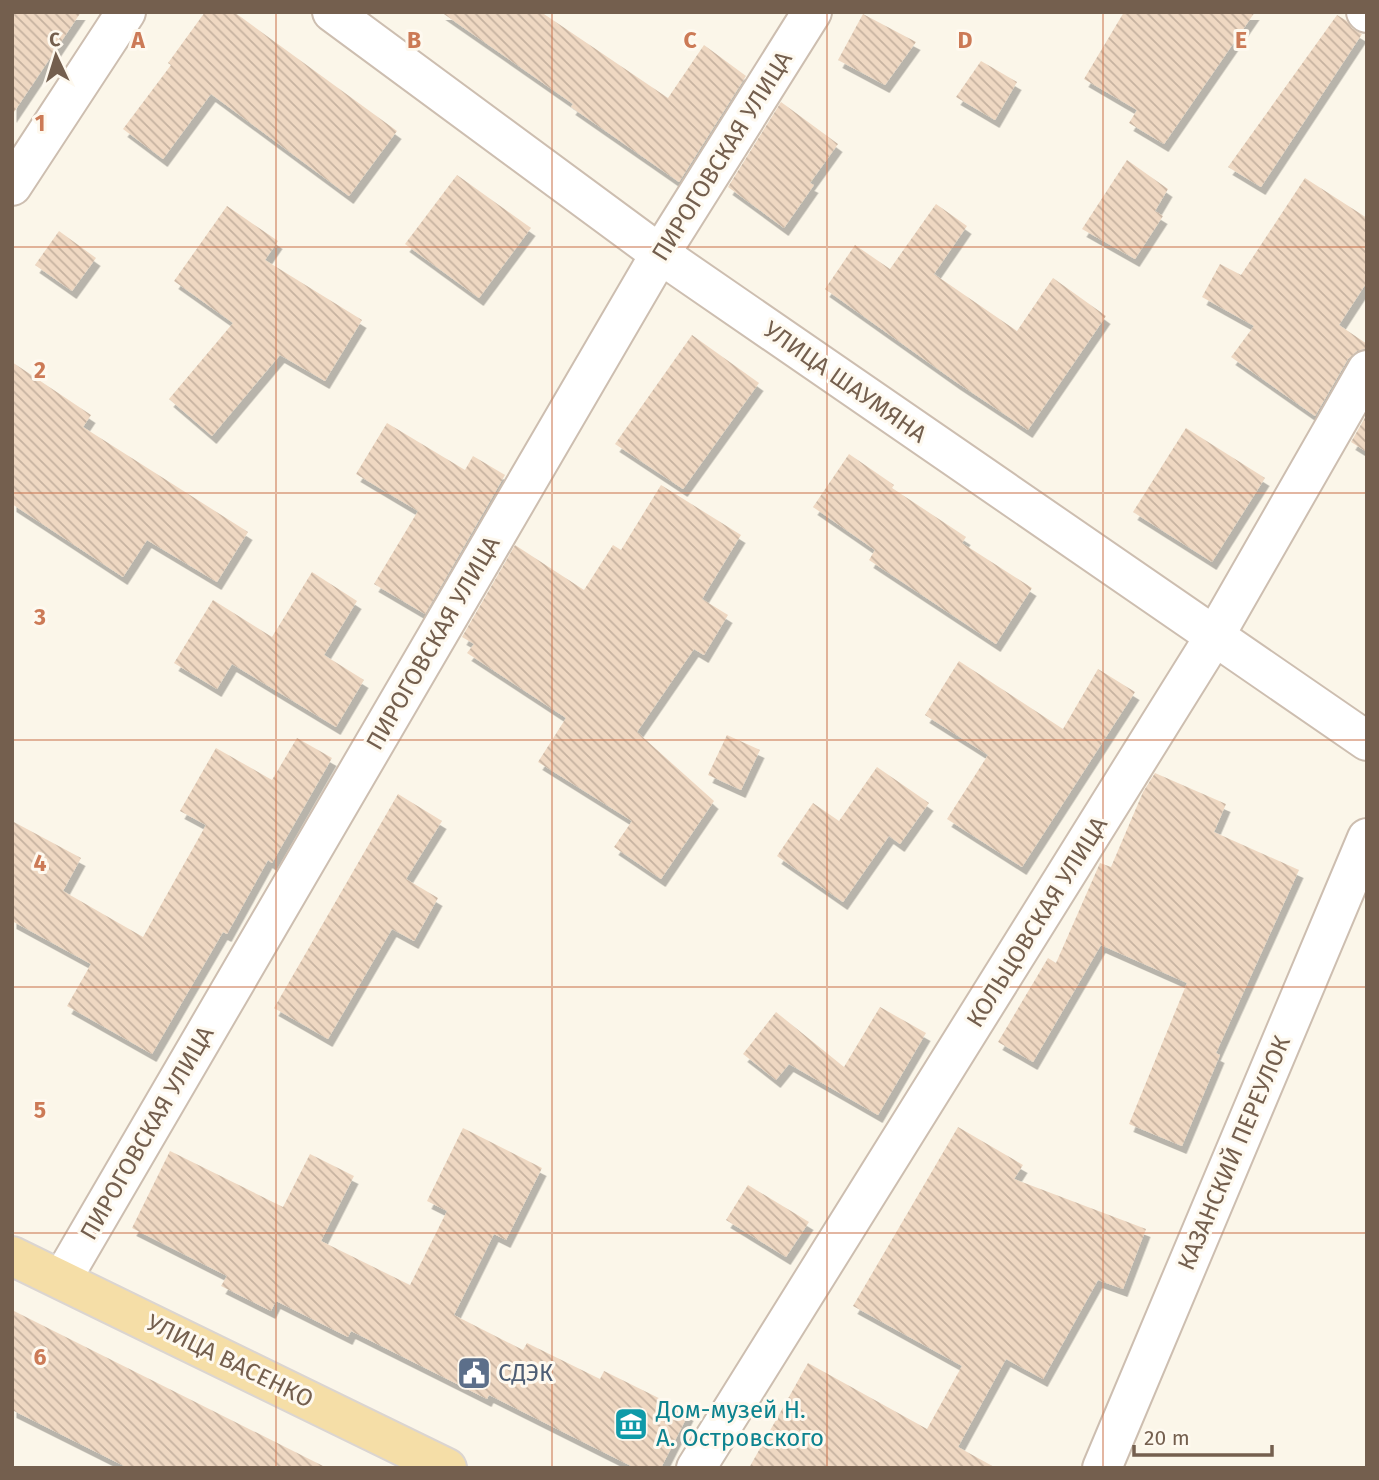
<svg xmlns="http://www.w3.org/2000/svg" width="1379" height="1480" viewBox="0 0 1379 1480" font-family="'Fira Sans',sans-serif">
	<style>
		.building { fill: url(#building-back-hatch); filter: url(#shadow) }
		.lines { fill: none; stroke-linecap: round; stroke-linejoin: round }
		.street-casing { stroke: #cdbeb0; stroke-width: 42 }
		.primary-casing { stroke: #dbd5d1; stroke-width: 42 }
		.street { stroke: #fff; stroke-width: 38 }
		.primary { stroke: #f5dea7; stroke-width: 38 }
		.grid { fill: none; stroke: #cc7a56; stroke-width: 2; stroke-opacity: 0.55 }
		.labels { text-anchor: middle; stroke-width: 6; stroke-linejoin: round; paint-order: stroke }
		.street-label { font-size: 24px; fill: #745f4e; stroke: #fef9ef }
		.service-label { font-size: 24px; fill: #4e5e75; stroke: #fef9ef; text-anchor: start }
		.culture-label { font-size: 24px; fill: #0d838f; stroke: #fef9ef; text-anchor: start }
		.grid-label { font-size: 23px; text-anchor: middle; font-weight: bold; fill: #cc7a56; stroke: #fef9ef; stroke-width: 6; stroke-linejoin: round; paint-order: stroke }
	</style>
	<defs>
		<pattern id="building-back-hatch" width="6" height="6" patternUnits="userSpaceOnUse" patternTransform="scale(1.75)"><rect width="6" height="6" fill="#efd8c2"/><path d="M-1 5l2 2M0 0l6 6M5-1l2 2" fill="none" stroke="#c6b2a0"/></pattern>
		<filter id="shadow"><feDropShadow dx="4.5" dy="8" stdDeviation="0" flood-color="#0004"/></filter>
	</defs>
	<rect width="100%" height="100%" fill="#fbf6e9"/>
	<!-- building -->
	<g class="building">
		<path d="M12,12h69l-69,103z"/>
		<path d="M205,12h29l163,119 -48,65 -138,-102 -48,65 -40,-30 48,-64 -3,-2z"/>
		<path d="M441,12h100l127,86 36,-53 42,31 -67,106 -108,-75 2,-3z"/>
		<path d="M1124,12h131l-91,132 -35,-21 8,-13 -53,-31z"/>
		<path d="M863,14l53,28 -31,43 -47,-25z"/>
		<path d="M1337,15l10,6 5,7 10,6 -101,153 -33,-20z"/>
		<path d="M981,61l36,21 -22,38 -39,-23z"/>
		<path d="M781,102l57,42 -28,39 4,2 -30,43 -56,-41z"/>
		<path d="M1127,160l41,29 -13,22 8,5 -28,43 -53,-30z"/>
		<path d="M457,175l74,53 -52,70 -74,-54z"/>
		<path d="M1305,178l62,40v64l-28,43 28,19v4l-10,3 -9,8 -33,57 -84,-59 23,-31 -52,-29 18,-33 21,11z"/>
		<path d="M936,204l31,22 -33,48 83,57 36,-53 53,38 -78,114 -72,-48 -131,-93 30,-44 35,24z"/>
		<path d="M227,206l51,35 -13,19 97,60 -37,61 -45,-26 -68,81 -43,-37 64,-76 -59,-42z"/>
		<path d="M59,231l37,27 -24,33 -37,-26z"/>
		<path d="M692,335l67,48 -76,106 -68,-45z"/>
		<path d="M12,362l79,53 -8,12 165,105 -31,50 -70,-42 -24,37 -111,-73z"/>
		<path d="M1367,414v38l-16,-10z"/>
		<path d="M387,423l78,47 8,-14 32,19 -80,139 -51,-30 44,-73 -62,-37z"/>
		<path d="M1186,428l79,50 -53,84 -79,-50z"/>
		<path d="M849,454l45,31 -2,3 74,49 -4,6 70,45 -36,56 -127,-84 6,-10 -62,-43z"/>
		<path d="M661,485l80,50 -39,64 26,16 -24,40 -10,-6 -57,83 77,69 -53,78 -47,-32 18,-26 -94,-59 28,-44 -99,-65 7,-9 -12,-7 53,-92 69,45 29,-45 8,5z"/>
		<path d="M312,572l45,29 -33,54 40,25 -28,47 -104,-63 -15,25 -43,-26 39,-63 59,37z"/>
		<path d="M959,661l104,68 35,-60 37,23 -113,175 -75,-48 41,-64 -63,-40z"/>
		<path d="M727,735l33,15 -19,40 -33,-15z"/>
		<path d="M297,738l35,20 -60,105 -4,-3 -41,74 -4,-2 -71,122 -85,-48 24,-42 -79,-43v-100l69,37 -18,33 80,46 63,-112 -26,-14 36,-63 56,32z"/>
		<path d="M877,767l52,36 -29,41 -11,-8 -46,66 -66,-46 36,-53 26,18z"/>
		<path d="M1155,773l71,31 -12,28 85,38 -83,183 4,2 -38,91 -53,-22 58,-141 -86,-38 -68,117 -35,-20 50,-84 8,5 44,-100 11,4 32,-75z"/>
		<path d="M398,794l44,27 -36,58 32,19 -24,43 -22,-12 -64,110 -54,-31z"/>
		<path d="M880,1007l46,26 -48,82 -89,-51 -13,16 -33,-26 33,-42 68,55z"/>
		<path d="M958,1127l65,38 -9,14 132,50 -23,60 -25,-9 -55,99 -37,-20 -48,88 38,21h-247l59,-105 119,66 35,-63 -109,-60z"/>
		<path d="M463,1128l79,40 -36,72 -12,-6 -40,81 69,35 4,-7 73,36 4,-8 85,42 -28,55h-26l-146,-73 -2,4 -136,-68 -3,6 -72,-36 -5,10 -50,-25 6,-10 -95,-48 38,-77 113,56 27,-53 44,22 -33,65 89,44 37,-74 -20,-10z"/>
		<path d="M748,1185l61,37 -23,35 -60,-37z"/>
		<path d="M12,1310l315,158h-199l-116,-58z"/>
	</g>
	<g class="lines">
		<!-- street casing -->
		<g class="street-casing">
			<g id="street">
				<path d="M332,12l328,242 707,487"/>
				<path d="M1366,12l1,1"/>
				<path d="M12,186l114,-174"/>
				<path d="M62,1279l598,-1025 152,-242"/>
				<path d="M696,1468l518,-831 153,-267"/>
				<path d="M1102,1468l265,-630"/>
			</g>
		</g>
		<!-- primary casing -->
		<g class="primary-casing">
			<path id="primary" d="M12,1256l435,212"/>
		</g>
		<!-- street -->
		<use href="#street" class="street"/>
		<!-- primary -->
		<use href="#primary" class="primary"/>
	</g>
	<!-- grid -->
	<path class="grid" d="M276,12v1456M552,12v1456M827,12v1456M1103,12v1456M12,247h1355M12,493h1355M12,740h1355M12,987h1355M12,1233h1355"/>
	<!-- icons -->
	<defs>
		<g id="civic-square" transform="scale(1.75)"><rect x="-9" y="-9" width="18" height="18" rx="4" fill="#5c6f8a" stroke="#fef9ef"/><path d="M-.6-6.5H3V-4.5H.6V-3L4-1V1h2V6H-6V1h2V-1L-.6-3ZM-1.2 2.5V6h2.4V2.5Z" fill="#fff"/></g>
		<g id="museum-square" transform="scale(1.75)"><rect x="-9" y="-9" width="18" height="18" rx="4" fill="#0f9aa8" stroke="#fef9ef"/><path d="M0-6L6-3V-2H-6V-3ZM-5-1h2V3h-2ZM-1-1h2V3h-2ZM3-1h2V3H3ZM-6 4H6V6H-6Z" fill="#fff"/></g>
	</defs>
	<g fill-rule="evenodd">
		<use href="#civic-square" x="474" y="1373"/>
		<use href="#museum-square" x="631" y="1424"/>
	</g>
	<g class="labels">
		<!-- street labels -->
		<g class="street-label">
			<text transform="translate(722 156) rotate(-58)" y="8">ПИРОГОВСКАЯ УЛИЦА</text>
			<text transform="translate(845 382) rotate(35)" y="8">УЛИЦА ШАУМЯНА</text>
			<text transform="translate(433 643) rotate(-60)" y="8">ПИРОГОВСКАЯ УЛИЦА</text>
			<text transform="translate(1037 922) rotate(-58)" y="8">КОЛЬЦОВСКАЯ УЛИЦА</text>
			<text transform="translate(147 1133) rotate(-60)" y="8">ПИРОГОВСКАЯ УЛИЦА</text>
			<text transform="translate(1234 1153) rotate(-67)" y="8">КАЗАНСКИЙ ПЕРЕУЛОК</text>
			<text transform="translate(230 1361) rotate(26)" y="8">УЛИЦА ВАСЕНКО</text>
		</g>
		<!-- service labels -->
		<g class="service-label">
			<text x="498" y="1381">СДЭК</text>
		</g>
		<!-- culture labels -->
		<g class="culture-label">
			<text x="656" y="1418">Дом-музей Н.<tspan x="656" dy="28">А. Островского</tspan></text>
		</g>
	</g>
	<g class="grid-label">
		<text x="138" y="48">A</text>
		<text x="414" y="48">B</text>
		<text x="690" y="48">C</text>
		<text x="965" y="48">D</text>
		<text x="1241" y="48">E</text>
		<text x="40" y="131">1</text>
		<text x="40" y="378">2</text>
		<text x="40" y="625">3</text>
		<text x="40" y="871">4</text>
		<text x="40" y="1118">5</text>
		<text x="40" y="1365">6</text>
	</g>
	<!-- border -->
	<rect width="1379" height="1480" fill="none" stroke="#745f4e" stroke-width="28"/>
	<!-- north arrow -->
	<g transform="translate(56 56) rotate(356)" stroke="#fef9ef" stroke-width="5" paint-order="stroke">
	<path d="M0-5L12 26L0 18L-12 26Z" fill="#745f4e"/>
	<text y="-10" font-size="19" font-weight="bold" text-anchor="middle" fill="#745f4e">С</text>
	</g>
	<!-- scale -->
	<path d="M1134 1445v10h138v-10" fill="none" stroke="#745f4e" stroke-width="3.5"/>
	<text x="1144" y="1445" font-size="21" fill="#745f4e" stroke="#fef9ef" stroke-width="5" paint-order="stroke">20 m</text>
</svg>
